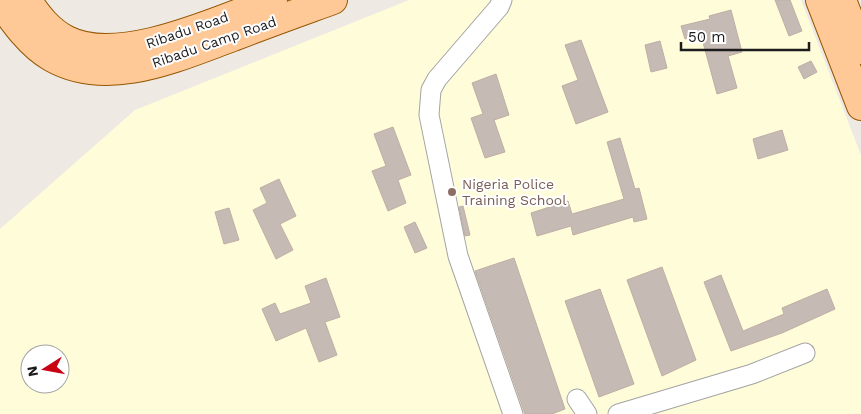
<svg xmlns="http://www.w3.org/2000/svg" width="861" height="414" viewBox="0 0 861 414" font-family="'Work Sans',sans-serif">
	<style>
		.education { fill: #fffcda; fill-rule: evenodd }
		.building { fill: #c6bab5; stroke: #c0aea4 }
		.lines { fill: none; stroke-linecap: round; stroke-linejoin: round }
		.street-casing { stroke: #a3a3a3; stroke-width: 21 }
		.primary-casing { stroke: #955600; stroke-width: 30 }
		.street { stroke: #fff; stroke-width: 19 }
		.primary { stroke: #fec897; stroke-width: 28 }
		.education-dot { fill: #8d6e63; stroke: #fff; stroke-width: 2 }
		.labels { text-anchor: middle; stroke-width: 4; stroke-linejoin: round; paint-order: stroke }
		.street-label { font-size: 14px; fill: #1c1c1c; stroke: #fff }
		.education-label { font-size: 14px; fill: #785e54; stroke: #fff; text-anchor: start }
	</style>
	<rect width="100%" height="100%" fill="#eee9e2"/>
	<!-- education -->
	<path class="education" d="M409,0h392l60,155v259h-861v-185l135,-119zM30,354h30v30h-30z"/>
	<!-- building -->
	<g class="building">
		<path d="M775,0h15l12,31 -13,5z"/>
		<path d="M731,10l11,42 -14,4 9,32 -20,6 -16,-59 -16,4 -4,-13 29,-7 -1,-3z"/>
		<path d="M581,40l27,72 -32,12 -14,-38 16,-6 -13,-35z"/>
		<path d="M660,41l7,27 -16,4 -6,-27z"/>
		<path d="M811,61l6,11 -13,7 -6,-12z"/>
		<path d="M496,74l13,41 -15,5 11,32 -20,6 -14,-40 12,-4 -11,-31z"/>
		<path d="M393,127l18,48 -13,5 8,23 -18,8 -16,-40 14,-5 -12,-32z"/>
		<path d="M782,130l6,20 -30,9 -5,-20z"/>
		<path d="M620,138l15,51 4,-1 8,31 -13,3 -1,-5 -60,18 -2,-9 -34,10 -6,-23 37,-12 4,13 52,-15 -17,-57z"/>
		<path d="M279,179l17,37 -16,8 13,26 -17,9 -23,-49 14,-7 -7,-15z"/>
		<path d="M463,206l7,29 -5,1 -6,-29z"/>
		<path d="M229,208l10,32 -15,4 -9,-32z"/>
		<path d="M415,222l12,26 -12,5 -11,-26z"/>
		<path d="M514,258l51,151 -13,5h-27l-50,-143z"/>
		<path d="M662,267l34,93 -34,16 -35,-96z"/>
		<path d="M721,275l22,56 41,-17 -2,-6 45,-19 8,20 -53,24 -51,18 -27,-69z"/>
		<path d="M326,278l14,39 -15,5 12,33 -18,7 -13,-34 -30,13 -14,-32 13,-6 5,11 31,-11 -6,-17z"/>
		<path d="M600,289l34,95 -35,13 -34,-96z"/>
	</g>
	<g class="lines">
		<!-- street casing -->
		<g class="street-casing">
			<g id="street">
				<path d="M502,0l-3,7 -62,72 -6,11 -2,25 29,141 55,158"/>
				<path d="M577,399l10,15"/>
				<path d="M618,414l134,-40 53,-21"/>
			</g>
		</g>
		<!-- primary casing -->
		<g class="primary-casing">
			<g id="primary">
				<path d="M27,0c11,16 22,31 40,40 53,27 153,-21 206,-40"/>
				<path d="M820,0l41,106"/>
				<path d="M842,0l19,50"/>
				<path d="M0,2c14,20 30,43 51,55 57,33 127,0 182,-20 33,-13 67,-25 100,-37"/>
			</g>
		</g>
		<!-- street -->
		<use href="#street" class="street"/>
		<!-- primary -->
		<use href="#primary" class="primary"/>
	</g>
	<!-- markers -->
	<circle class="education-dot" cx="452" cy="192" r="5"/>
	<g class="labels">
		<!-- street labels -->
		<g class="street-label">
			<text transform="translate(187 30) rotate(-19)" y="5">Ribadu Road</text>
			<text transform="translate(214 42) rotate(-19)" y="5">Ribadu Camp Road</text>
		</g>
		<!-- education labels -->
		<g class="education-label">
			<text x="462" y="189">Nigeria Police<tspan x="462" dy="16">Training School</tspan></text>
		</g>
	</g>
	<!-- north arrow -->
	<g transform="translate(45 369) rotate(259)"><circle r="24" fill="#ffffff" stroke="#a4a4a4"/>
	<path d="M0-4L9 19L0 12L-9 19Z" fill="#c90012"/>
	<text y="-8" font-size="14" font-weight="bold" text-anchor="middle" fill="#1c1c1c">N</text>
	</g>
	<!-- scale -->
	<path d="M681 42v8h128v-8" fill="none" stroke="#1c1c1c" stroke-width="2.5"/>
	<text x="688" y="42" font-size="15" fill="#1c1c1c" stroke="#ffffff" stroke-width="4" paint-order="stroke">50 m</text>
</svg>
